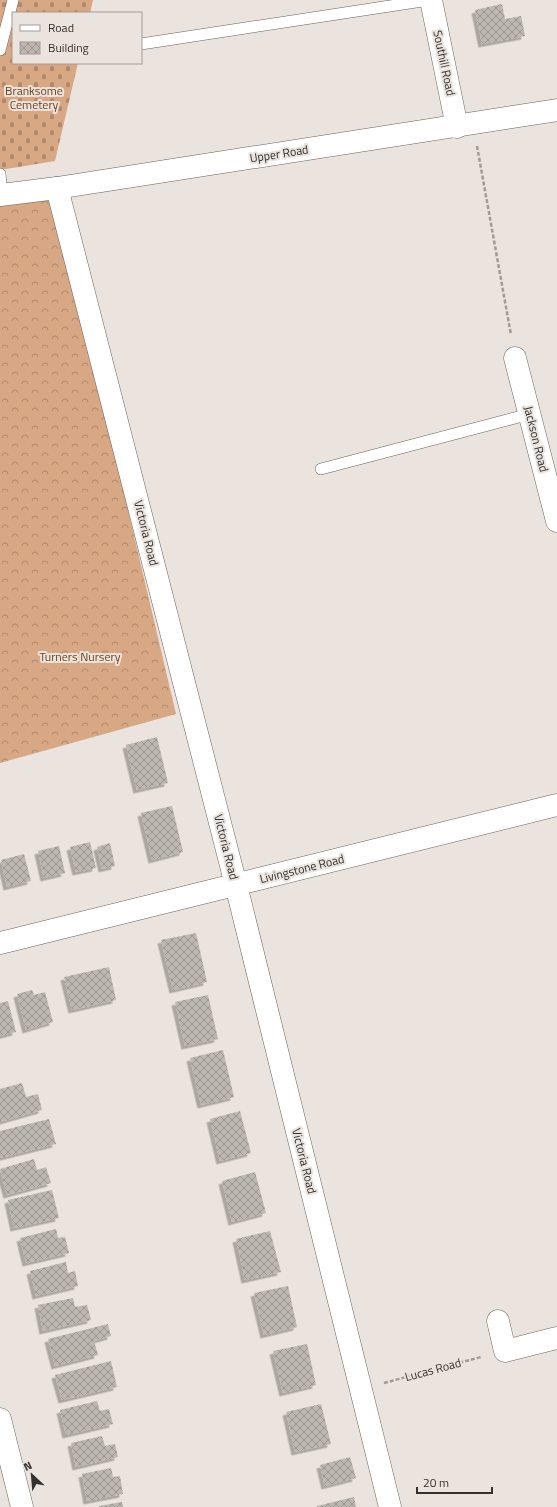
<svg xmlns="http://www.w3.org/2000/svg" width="557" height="1507" viewBox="0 0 557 1507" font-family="'Titillium Web',sans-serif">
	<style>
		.forest { fill: url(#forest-crowns) }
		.cemetery { fill: url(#cemetery-stones) }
		.building { fill: url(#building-cross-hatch); filter: url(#shadow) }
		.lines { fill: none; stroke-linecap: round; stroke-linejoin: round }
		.lane-casing { stroke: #68625e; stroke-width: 12 }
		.street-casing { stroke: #68625e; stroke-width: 23 }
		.path { stroke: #a09b98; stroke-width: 2.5; stroke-dasharray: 4 2; stroke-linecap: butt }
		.lane { stroke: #fff; stroke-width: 11 }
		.street { stroke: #fff; stroke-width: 22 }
		.labels { text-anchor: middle; stroke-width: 4; stroke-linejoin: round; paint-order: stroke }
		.street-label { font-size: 12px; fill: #33312f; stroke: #eae3de }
		.park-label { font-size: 12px; fill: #6f3f16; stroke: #eae3de }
	</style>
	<defs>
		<pattern id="forest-crowns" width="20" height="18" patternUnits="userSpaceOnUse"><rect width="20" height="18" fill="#d8a783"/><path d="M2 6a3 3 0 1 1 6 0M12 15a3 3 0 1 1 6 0" fill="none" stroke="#b0896c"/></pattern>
		<pattern id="cemetery-stones" width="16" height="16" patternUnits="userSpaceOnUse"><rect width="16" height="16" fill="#d8a783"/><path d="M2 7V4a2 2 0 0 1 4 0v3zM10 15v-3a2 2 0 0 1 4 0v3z" fill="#b0896c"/></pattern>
		<pattern id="building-cross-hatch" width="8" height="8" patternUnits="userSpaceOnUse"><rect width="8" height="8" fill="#bdb7b2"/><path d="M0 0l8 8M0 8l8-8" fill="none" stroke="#9a9591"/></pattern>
		<filter id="shadow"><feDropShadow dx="-3.5" dy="3.5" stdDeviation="0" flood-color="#0004"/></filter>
	</defs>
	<rect width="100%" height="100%" fill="#eae3de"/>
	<!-- forest -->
	<path class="forest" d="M54,196l122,518 -176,49v-560z"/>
	<!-- cemetery -->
	<path class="cemetery" d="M0,0h93l-3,13h-77v50h65l-23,98 -55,9z"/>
	<!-- building -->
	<g class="building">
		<path d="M502,4l3,15 16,-3 4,20 -43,8 -7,-34z"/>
		<path d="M157,737l11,46 -31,7 -11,-45z"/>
		<path d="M172,806l11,46 -31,8 -11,-47z"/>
		<path d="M90,842l6,26 -20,4 -6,-25z"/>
		<path d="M110,843l5,23 -13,3 -5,-22z"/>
		<path d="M59,846l6,27 -21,5 -6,-27z"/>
		<path d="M24,854l7,27 -24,6 -6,-27z"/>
		<path d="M196,933l11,49 -34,8 -12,-50z"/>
		<path d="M109,967l7,33 -44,10 -8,-33z"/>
		<path d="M32,990l2,5 11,-3 8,30 -27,8 -9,-36z"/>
		<path d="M208,995l10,44 -33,7 -10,-44z"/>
		<path d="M8,1001l8,31 -16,4v-33z"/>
		<path d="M223,1050l11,47 -33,8 -11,-47z"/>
		<path d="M22,1083l4,14 12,-3 4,16 -42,12v-33z"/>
		<path d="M240,1111l11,42 -31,8 -10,-42z"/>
		<path d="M49,1119l7,25 -56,14v-27z"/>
		<path d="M34,1159l3,11 9,-3 5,16 -44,12 -7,-26z"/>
		<path d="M255,1172l11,41 -34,9 -10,-41z"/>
		<path d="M52,1190l7,28 -45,10 -6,-28z"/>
		<path d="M56,1229l2,9 7,-1 4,16 -43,10 -6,-25z"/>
		<path d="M270,1231l11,41 -36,8 -9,-41z"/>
		<path d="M66,1262l2,11 7,-2 3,15 -42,10 -6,-25z"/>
		<path d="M288,1286l9,41 -33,8 -10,-42z"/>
		<path d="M73,1298l2,9 12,-2 4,15 -48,11 -5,-26z"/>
		<path d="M108,1324l3,12 -17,5 4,14 -43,11 -7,-27z"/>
		<path d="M307,1344l9,41 -33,8 -10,-42z"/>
		<path d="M111,1361l6,26 -55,13 -7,-25z"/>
		<path d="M97,1401l3,10 9,-2 4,15 -47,11 -6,-25z"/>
		<path d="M321,1404l10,40 -36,8 -9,-40z"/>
		<path d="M102,1436l3,10 10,-2 3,13 -42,10 -5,-24z"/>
		<path d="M350,1457l6,21 -31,8 -5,-21z"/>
		<path d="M111,1468l2,9 7,-1 3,18 -36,7 -5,-27z"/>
		<path d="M354,1497l2,10h-39v-1z"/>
		<path d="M122,1502l1,5h-24v-1z"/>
	</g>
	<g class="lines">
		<!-- lane casing -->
		<g class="lane-casing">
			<g id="lane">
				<path d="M141,44l288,-44"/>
				<path d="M0,50l13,-50"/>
				<path d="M0,174l2,21"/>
				<path d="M321,469l209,-55"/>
			</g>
		</g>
		<!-- street casing -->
		<g class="street-casing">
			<g id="street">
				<path d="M431,0l26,127"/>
				<path d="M57,188l179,697 154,622"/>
				<path d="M0,195l57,-7 500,-78"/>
				<path d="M515,358l42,163"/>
				<path d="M0,943l557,-138"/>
				<path d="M498,1321l7,30 52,-13"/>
				<path d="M0,1419l22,88"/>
			</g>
		</g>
		<!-- path -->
		<g class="path">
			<path d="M477,146l34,189"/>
			<path d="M384,1383l97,-26"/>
		</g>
		<!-- lane -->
		<use href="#lane" class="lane"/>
		<!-- street -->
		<use href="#street" class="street"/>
	</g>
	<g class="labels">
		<!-- street labels -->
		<g class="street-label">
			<text transform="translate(444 63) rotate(78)" y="4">Southill Road</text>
			<text transform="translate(279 154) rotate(-9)" y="4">Upper Road</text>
			<text transform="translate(536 439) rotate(76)" y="4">Jackson Road</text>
			<text transform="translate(146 533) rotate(76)" y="4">Victoria Road</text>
			<text transform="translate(226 847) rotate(76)" y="4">Victoria Road</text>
			<text transform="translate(302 869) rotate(-14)" y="4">Livingstone Road</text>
			<text transform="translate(304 1161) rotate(76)" y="4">Victoria Road</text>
			<text transform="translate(433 1370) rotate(-15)" y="4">Lucas Road</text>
		</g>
		<!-- park labels -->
		<g class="park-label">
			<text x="34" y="95">Branksome<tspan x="34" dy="14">Cemetery</tspan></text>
			<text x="80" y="661">Turners Nursery</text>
		</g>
	</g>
	<!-- legend -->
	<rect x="12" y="12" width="130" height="52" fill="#eae3de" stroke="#a19c98"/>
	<rect x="20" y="25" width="20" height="6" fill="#ffffff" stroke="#a19c98"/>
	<text x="48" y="32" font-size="12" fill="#33312f">Road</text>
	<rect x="20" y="42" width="20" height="12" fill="url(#building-cross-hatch)" stroke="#a19c98"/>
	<text x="48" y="52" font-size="12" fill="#33312f">Building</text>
	<!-- north arrow -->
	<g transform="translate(32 1475) rotate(334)" stroke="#eae3de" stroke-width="3" paint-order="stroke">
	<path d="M0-3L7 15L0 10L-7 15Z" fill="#33312f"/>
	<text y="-6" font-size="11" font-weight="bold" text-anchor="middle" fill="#33312f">N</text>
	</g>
	<!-- scale -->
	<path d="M417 1487v6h75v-6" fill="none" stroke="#33312f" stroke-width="2"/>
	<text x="423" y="1487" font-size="12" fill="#33312f" stroke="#eae3de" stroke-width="3" paint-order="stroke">20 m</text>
</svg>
